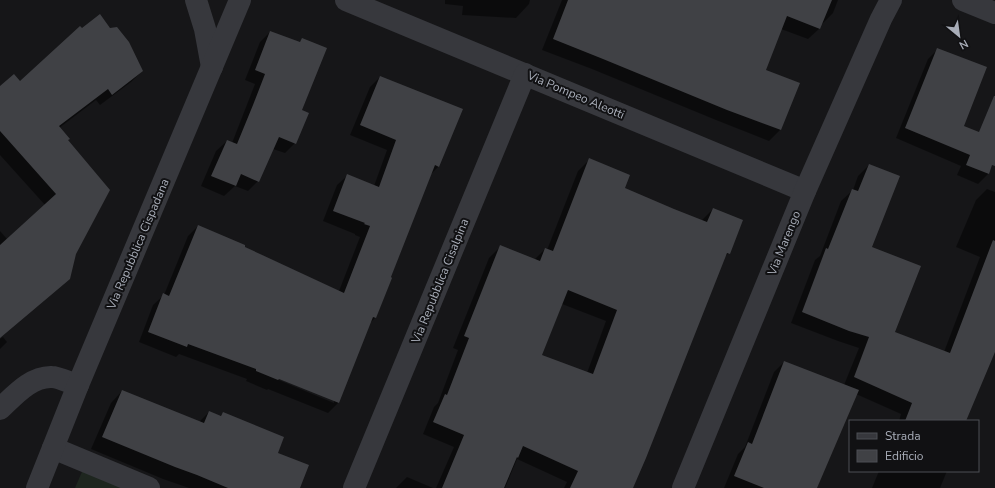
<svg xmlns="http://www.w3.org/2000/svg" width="995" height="488" viewBox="0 0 995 488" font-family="'Nunito Sans',sans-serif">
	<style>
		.green { fill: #1e261f }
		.shadow { fill: #0007; fill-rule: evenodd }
		.building { fill: #404145; fill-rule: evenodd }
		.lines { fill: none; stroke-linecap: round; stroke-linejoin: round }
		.minor { stroke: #37383d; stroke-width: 22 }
		.labels { text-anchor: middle; stroke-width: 4; stroke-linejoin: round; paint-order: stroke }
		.street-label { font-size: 12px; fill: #a8adb8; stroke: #111113 }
	</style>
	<rect width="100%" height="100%" fill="#161618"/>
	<!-- green -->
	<path class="green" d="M84,467l41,21h-50z"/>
	<!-- shadow -->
	<g class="shadow">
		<path d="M445,0h85l-1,4 -13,14 -54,-3 1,-9 -18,-2z"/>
		<path d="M562,0h276l-5,13 -11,11h-1l-2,5 -11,10 -27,-10 -16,42 33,12 -18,47 -11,11 -53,-21 -124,-51 -50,-19z"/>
		<path d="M270,32l29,11 3,-4 -7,104 -10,10 -12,-4 -15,32 -10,10 -13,-5 -11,10 -23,-10 15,-35 11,-10 5,2 23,-59 -10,-4 15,-38z"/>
		<path d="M938,49l25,77 32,13v17l-7,18 -10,10 -21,-9 4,-9 -65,-28 32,-79z"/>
		<path d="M142,71l-11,11 -31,23 -4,-5 -37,28 8,12 42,50 -109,147v-106l7,8 38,-34 -45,-50v-67l20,-5z"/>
		<path d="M380,77l59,89 -9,9 -55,143 -5,5 -32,80 -10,10 -60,-24 -1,1 -21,-9 1,-2 -68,-25 -3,3 -37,-15 14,-37 11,-10 24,-59 10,-10 141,65 21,-54 -5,-2v-1l-32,-13 14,-36 11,-10 26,11 13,-36 -37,-15 20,-48zM274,377l60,23v3l-60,-25z"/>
		<path d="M589,160l35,29 77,32 12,-12 16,44 -5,4 -93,231h-67l3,-6 -50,-23 -12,29h-69l18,-41 -31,-13 11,-27 4,-4 20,-53 -5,-2 36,-90 12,-12 33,14 11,-11 2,1 31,-79zM562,304l44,17 -19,52 -47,-17z"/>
		<path d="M869,165l2,82 23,85 50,20 36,-95 -24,-10 20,-47 11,-11 8,3v157l-30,72h-66l2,-7 -45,-20 -40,94h-92l14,-34 7,-7 29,-75 10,-10 60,23 15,-37 -21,-7 -47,-18 24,-63 5,-4 21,-55 12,-11 5,-14z"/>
		<path d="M3,337l4,5 -7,7v-10z"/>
		<path d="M122,391l77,31 10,-10 11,4 3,-3 53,40 23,35h-110l-26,-9 -72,-30 20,-46z"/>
		<path d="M879,471h68l-7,17h-68z"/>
		<path d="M407,477l26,11h-37z"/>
	</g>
	<!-- building -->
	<g class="building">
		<path d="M568,0h264l-12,29 -33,-13 -21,54 34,13 -19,47 -54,-20 -124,-51 -50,-20z"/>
		<path d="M100,14l10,14 7,-1 12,15 14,29 -31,24 -4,-6 -49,37 11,13 -2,1 42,50 -34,64 -6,25 -70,59v-93l56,-51 -56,-63v-45l14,-12 6,7 60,-55 2,2z"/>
		<path d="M270,31l30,11 2,-4 25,10 -25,62 7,3 -13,31 -17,-7 -20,45 -18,-8 -5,12 -25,-10 16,-36 10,4 16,-39 12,-31 -10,-4z"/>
		<path d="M937,48l50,19 -23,59 15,6 15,-36h1v70l-3,-1 -3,9 -23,-9 4,-10 -65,-27z"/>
		<path d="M380,76l83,33 -24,58 -4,-2 -44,112 1,1 -16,40 -3,-1 -34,86 -60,-24 -1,1 -22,-9v-2l-68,-25 -1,3 -39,-15 15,-39 6,3 29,-71 47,20v2l99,46 26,-67 -6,-2 1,-1 -32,-12 14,-37 32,13 17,-47 -36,-15z"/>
		<path d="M589,158l41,17 -5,13 49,21 33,13 6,-14 30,12 -13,34 -3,-1 -81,205 -13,30h-63l8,-17 -55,-25 -5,12 -1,-1 -13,31h-62l22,-53 -31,-13 12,-28 2,1 22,-57 -5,-2 36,-91 40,16 5,-13 8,3zM568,290l49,20 -24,64 -51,-19z"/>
		<path d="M869,164l31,12 -28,71 49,19 -26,66 55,21 43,-113 2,1v111l-29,69h-61l7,-18 -58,-26 15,-40 -20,-6 -47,-19 24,-64 2,1 24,-60 6,2z"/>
		<path d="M784,361l75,29 -42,98h-53l-30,-12 14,-34 4,2z"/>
		<path d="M122,390l82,33 5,-12 12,5 2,-4 61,25 -6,16 31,12 -9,23h-72l-31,-13 -22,-8 -73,-30z"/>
	</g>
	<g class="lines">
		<!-- minor -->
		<g class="minor">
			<path d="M196,0l9,29 7,38"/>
			<path d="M346,0l459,191"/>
			<path d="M963,0l32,13"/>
			<path d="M0,409c14,-13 31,-33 52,-32 6,0 19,6 26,8"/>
			<path d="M53,448l96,40"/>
			<path d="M37,488l41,-103 162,-385"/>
			<path d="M354,488l171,-414"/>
			<path d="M683,488l122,-297 76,-172 10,-19"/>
		</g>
	</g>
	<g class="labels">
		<!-- street labels -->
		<g class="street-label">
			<text transform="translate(576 95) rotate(23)" y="4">Via Pompeo Aleotti</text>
			<text transform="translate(784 243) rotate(-68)" y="4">Via Marengo</text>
			<text transform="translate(138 244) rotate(-67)" y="4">Via Repubblica Cispadana</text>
			<text transform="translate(440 281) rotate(-68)" y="4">Via Repubblica Cisalpina</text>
		</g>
	</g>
	<!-- legend -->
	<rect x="849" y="420" width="130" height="52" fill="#111113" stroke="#4d4f55"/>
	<rect x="857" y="433" width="20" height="6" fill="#37383d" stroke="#4d4f55"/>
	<text x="885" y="440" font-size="12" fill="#a8adb8">Strada</text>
	<rect x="857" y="450" width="20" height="12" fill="#404145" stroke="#4d4f55"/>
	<text x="885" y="460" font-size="12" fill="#a8adb8">Edificio</text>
	<!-- north arrow -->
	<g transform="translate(959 36) rotate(151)" stroke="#111113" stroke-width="3" paint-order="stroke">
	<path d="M0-3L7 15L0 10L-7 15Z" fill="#a8adb8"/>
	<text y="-6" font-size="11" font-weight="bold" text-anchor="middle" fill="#a8adb8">N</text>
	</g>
</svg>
